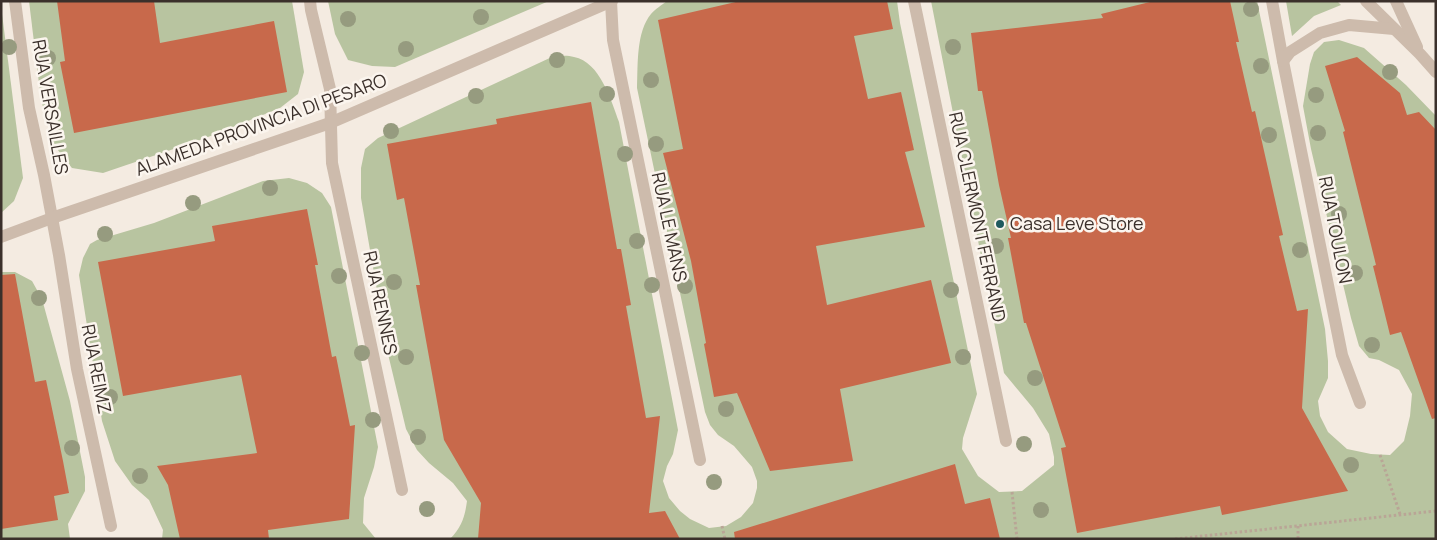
<svg xmlns="http://www.w3.org/2000/svg" width="1437" height="540" viewBox="0 0 1437 540" font-family="Manrope,sans-serif">
	<style>
		.green { fill: #b8c4a0 }
		.building { fill: #c8694b }
		.lines { fill: none; stroke-linecap: round; stroke-linejoin: round }
		.path { stroke: #b9a596; stroke-width: 3; stroke-dasharray: 2.5 2.5; stroke-linecap: butt }
		.minor { stroke: #cdbbac; stroke-width: 12 }
		.tree { fill: #969b7f }
		.poi-dot { fill: #1f5a5e; stroke: #fbf5ee; stroke-width: 2 }
		.labels { text-anchor: middle; stroke-width: 5; stroke-linejoin: round; paint-order: stroke }
		.street-label { font-size: 18px; fill: #3b302b; stroke: #fbf5ee }
		.poi-label { font-size: 18px; fill: #3b302b; stroke: #fbf5ee; text-anchor: start }
	</style>
	<rect width="100%" height="100%" fill="#f4ebe1"/>
	<!-- green -->
	<g class="green">
		<path d="M29,1h263l12,71 -6,22 -18,14 -77,31 -100,34 -31,-5 -8,-9 -10,-15 -13,-44z"/>
		<path d="M328,1h221l-154,66 -23,-1 -24,-6 -13,-26z"/>
		<path d="M667,1h230l3,22 77,371 -14,44 -1,11 16,27 21,16 23,-1 32,-26v-8l-5,-23 -16,-26 -29,-35 -73,-372h326l68,328 3,32v17l-10,23 2,15 8,16 19,17 24,5 19,1 14,-14 6,-25 2,-22 -13,-24 -20,-10 -10,-2 -10,-12 -8,-28 -40,-169 -8,-43 7,-42 4,-12 10,-10 15,-2 25,8 42,37 30,31v423h-986c12,-12 15,-23 17,-38l-14,-18 -24,-20 -12,-13 -11,-21 -18,-75 -27,-156v-30l4,-19 13,-11 176,-82c7,0 14,-1 20,1 26,5 37,43 45,65l59,308 -5,24 -6,12 -4,15 6,17 11,13 10,8 19,9 17,-2 15,-9 12,-14 4,-15v-7l-5,-14 -18,-21 -16,-11 -8,-10 -5,-13 -68,-324c1,-23 -1,-56 14,-74 4,-5 11,-9 16,-13z"/>
		<path d="M1286,1h51l4,4 -27,11 -22,20z"/>
		<path d="M1,6l22,172 -9,23 -13,12z"/>
		<path d="M289,178l18,5 15,10 9,14 47,240 -4,20 -10,31 -1,25 13,16h-214l1,-9 -14,-30 -17,-15 -17,-24 -13,-40 -23,-146 4,-17 7,-14 7,-4 57,-17 109,-42z"/>
		<path d="M1,272h14l17,9 10,18 28,102 15,76v14l-17,33 2,15h-69z"/>
	</g>
	<!-- building -->
	<g class="building">
		<path d="M57,1h97l6,42 114,-22 13,71 -213,41 -14,-71 5,-1z"/>
		<path d="M740,1h147l6,28 -39,7 14,63 33,-7 13,58 -9,2 20,75 -109,19 11,59 104,-25 20,83 -111,26 13,72 -83,10 -33,-78 -23,4 -10,-53 2,-1 -15,-82 -28,-108 20,-4 -25,-129z"/>
		<path d="M1154,1h76l9,41h-3l16,70 3,-1 28,124 -4,1 18,75 11,-2 -6,99 46,83 -126,24 -2,-9 -143,27 -16,-85 5,-1 -40,-124h-2l-16,-85h3l-12,-53 -17,-94h-4l-7,-58 132,-15 -2,-4z"/>
		<path d="M1357,57l43,36 7,22 12,-3 17,18v288l-4,1 -31,-87 -11,3 -17,-69 3,-1 -33,-133 2,-1 -20,-65z"/>
		<path d="M591,102l26,147h4l10,56 -5,1 20,112 14,-2 -11,97 16,-2 15,28h-202l3,-36 -37,-63 -28,-155h4l-16,-87 -7,2 -10,-56 110,-20 -1,-5z"/>
		<path d="M307,209l11,56h-3l17,92 4,-1 14,70 5,-1 -6,94 -81,11 1,9h-89l-12,-54 -11,-19 100,-13 -16,-78 -118,21 -25,-134 117,-21 -3,-15z"/>
		<path d="M15,274l20,108 11,-2 17,81 6,32 -15,3 4,24 -57,9v-254z"/>
		<path d="M955,464l10,40 25,-6 10,41h-265l-1,-7z"/>
	</g>
	<g class="lines">
		<!-- path -->
		<g class="path">
			<path d="M1380,455l20,59"/>
			<path d="M1012,492l5,47"/>
			<path d="M722,526l3,13"/>
			<path d="M1298,526v13"/>
			<path d="M1175,539l261,-28"/>
		</g>
		<!-- minor -->
		<g class="minor">
			<path d="M15,1l14,107 15,67 15,80 18,114 34,157"/>
			<path d="M310,1l1,9 19,79 2,74 70,327"/>
			<path d="M611,1l2,39 87,420"/>
			<path d="M914,1l92,440"/>
			<path d="M1272,1l11,60 59,294 18,48"/>
			<path d="M1366,1l54,53 16,18"/>
			<path d="M1396,1l21,46"/>
			<path d="M1283,61l7,-9 30,-19 29,-8 45,4"/>
			<path d="M1,237l51,-19 278,-95 282,-122"/>
		</g>
	</g>
	<!-- trees -->
	<g class="tree">
		<circle cx="1251" cy="9" r="8"/>
		<circle cx="481" cy="17" r="8"/>
		<circle cx="348" cy="19" r="8"/>
		<circle cx="9" cy="47" r="8"/>
		<circle cx="953" cy="47" r="8"/>
		<circle cx="406" cy="49" r="8"/>
		<circle cx="48" cy="58" r="8"/>
		<circle cx="557" cy="60" r="8"/>
		<circle cx="1261" cy="66" r="8"/>
		<circle cx="1390" cy="72" r="8"/>
		<circle cx="651" cy="80" r="8"/>
		<circle cx="607" cy="94" r="8"/>
		<circle cx="1316" cy="95" r="8"/>
		<circle cx="476" cy="96" r="8"/>
		<circle cx="391" cy="131" r="8"/>
		<circle cx="1318" cy="133" r="8"/>
		<circle cx="1269" cy="135" r="8"/>
		<circle cx="656" cy="144" r="8"/>
		<circle cx="625" cy="154" r="8"/>
		<circle cx="270" cy="188" r="8"/>
		<circle cx="193" cy="203" r="8"/>
		<circle cx="1339" cy="214" r="8"/>
		<circle cx="105" cy="234" r="8"/>
		<circle cx="637" cy="241" r="8"/>
		<circle cx="996" cy="246" r="8"/>
		<circle cx="1300" cy="250" r="8"/>
		<circle cx="1355" cy="273" r="8"/>
		<circle cx="339" cy="276" r="8"/>
		<circle cx="394" cy="282" r="8"/>
		<circle cx="652" cy="285" r="8"/>
		<circle cx="685" cy="286" r="8"/>
		<circle cx="951" cy="290" r="8"/>
		<circle cx="39" cy="298" r="8"/>
		<circle cx="1372" cy="345" r="8"/>
		<circle cx="362" cy="353" r="8"/>
		<circle cx="406" cy="357" r="8"/>
		<circle cx="963" cy="357" r="8"/>
		<circle cx="1035" cy="378" r="8"/>
		<circle cx="110" cy="397" r="8"/>
		<circle cx="726" cy="409" r="8"/>
		<circle cx="373" cy="420" r="8"/>
		<circle cx="418" cy="437" r="8"/>
		<circle cx="1024" cy="444" r="8"/>
		<circle cx="72" cy="448" r="8"/>
		<circle cx="1351" cy="465" r="8"/>
		<circle cx="140" cy="476" r="8"/>
		<circle cx="714" cy="482" r="8"/>
		<circle cx="427" cy="509" r="8"/>
		<circle cx="1041" cy="510" r="8"/>
	</g>
	<!-- markers -->
	<circle class="poi-dot" cx="1000" cy="224" r="5"/>
	<g class="labels">
		<!-- street labels -->
		<g class="street-label">
			<text transform="translate(50 107) rotate(80)" y="6">RUA VERSAILLES</text>
			<text transform="translate(261 125) rotate(-20)" y="6">ALAMEDA PROVINCIA DI PESARO</text>
			<text transform="translate(977 217) rotate(78)" y="6">RUA CLERMONT FERRAND</text>
			<text transform="translate(669 227) rotate(78)" y="6">RUA LE MANS</text>
			<text transform="translate(1335 230) rotate(79)" y="6">RUA TOULON</text>
			<text transform="translate(380 303) rotate(78)" y="6">RUA RENNES</text>
			<text transform="translate(96 369) rotate(79)" y="6">RUA REIMZ</text>
		</g>
		<!-- poi labels -->
		<g class="poi-label">
			<text x="1010" y="230">Casa Leve Store</text>
		</g>
	</g>
	<!-- border -->
	<rect width="1437" height="540" fill="none" stroke="#3b302b" stroke-width="5"/>
</svg>
